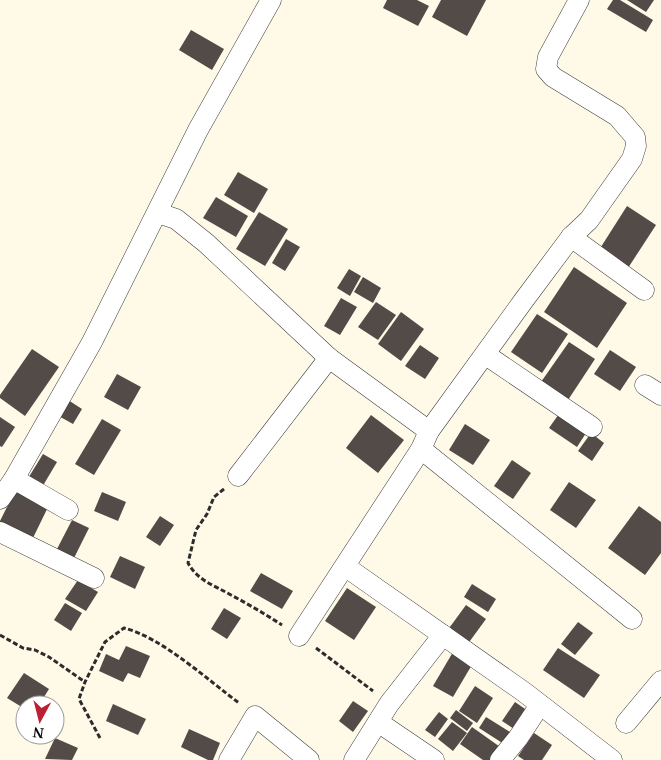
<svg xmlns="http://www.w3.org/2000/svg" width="661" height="760" viewBox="0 0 661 760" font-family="'Noto Serif',serif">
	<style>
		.building { fill: #534b47 }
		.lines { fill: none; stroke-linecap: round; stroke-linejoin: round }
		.minor-casing { stroke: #3d3d3d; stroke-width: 21 }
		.path { stroke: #2c2c2c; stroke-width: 3; stroke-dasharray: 5 2.5; stroke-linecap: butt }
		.minor { stroke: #fff; stroke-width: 20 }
	</style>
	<rect width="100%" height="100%" fill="#fff9e7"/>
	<!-- building -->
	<g class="building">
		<path d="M387,0h30l12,6 -11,20 -35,-18z"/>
		<path d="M441,0h45l-19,36 -35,-19z"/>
		<path d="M613,0h7l33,20 -7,12 -39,-23z"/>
		<path d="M627,0h27l-8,12z"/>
		<path d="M191,30l33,19 -12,21 -33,-20z"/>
		<path d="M238,172l30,17 -14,24 -30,-18z"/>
		<path d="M216,197l32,19 -12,21 -33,-19z"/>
		<path d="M627,206l29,19 -28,43 -29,-18z"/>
		<path d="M259,212l29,17 -23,37 -29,-17z"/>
		<path d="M286,239l14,8 -15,24 -13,-8z"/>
		<path d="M574,267l53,36 -30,45 -53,-36z"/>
		<path d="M349,269l12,7 -11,20 -13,-8z"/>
		<path d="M363,277l18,11 -8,15 -19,-11z"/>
		<path d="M341,298l16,9 -17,28 -16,-9z"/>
		<path d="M376,302l20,13 -18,25 -20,-13z"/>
		<path d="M401,312l23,17 -23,32 -23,-17z"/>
		<path d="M537,314l31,20 -26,39 -31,-21z"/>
		<path d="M569,342l26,17 -27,41 -27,-18z"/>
		<path d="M420,345l19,13 -14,21 -20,-13z"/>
		<path d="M32,349l27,18 -34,49 -25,-18v-3z"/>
		<path d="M610,350l26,17 -16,24 -26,-17z"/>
		<path d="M117,374l24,13 -13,23 -24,-13z"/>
		<path d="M65,398l17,11 -9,15 -18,-10z"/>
		<path d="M561,411l27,19 -11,17 -28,-19z"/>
		<path d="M371,415l33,25 -26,33 -32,-25z"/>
		<path d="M0,417l15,10 -13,20 -2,-1z"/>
		<path d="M102,419l19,11 -27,45 -19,-11z"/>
		<path d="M465,424l25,16 -17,25 -24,-15z"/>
		<path d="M591,433l13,10 -12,18 -14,-10z"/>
		<path d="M43,454l14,8 -16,27 -14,-9z"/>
		<path d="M512,460l19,13 -18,26 -19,-13z"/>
		<path d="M569,482l27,18 -20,28 -26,-18z"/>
		<path d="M18,485l33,16 -20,41 -31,-16v-5z"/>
		<path d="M102,492l24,10 -8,19 -24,-10z"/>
		<path d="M639,506l22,16v31l-16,22 -37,-27z"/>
		<path d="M160,516l14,9 -14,21 -14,-9z"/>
		<path d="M72,520l17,8 -15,30 -17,-9z"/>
		<path d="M120,556l25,11 -10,22 -25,-12z"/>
		<path d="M261,573l32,18 -11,18 -32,-18z"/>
		<path d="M78,580l20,12 -12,19 -21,-12z"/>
		<path d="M472,584l24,15 -8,13 -24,-15z"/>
		<path d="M347,588l29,19 -22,33 -29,-19z"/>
		<path d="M65,603l17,10 -11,18 -17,-11z"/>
		<path d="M466,605l20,14 -19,26 -20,-14z"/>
		<path d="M224,608l17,10 -14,21 -16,-10z"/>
		<path d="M578,622l15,11 -18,22 -14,-11z"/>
		<path d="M126,646l24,10 -10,22 -12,-5 -5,9 -24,-11 7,-17 13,6z"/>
		<path d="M558,648l42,27 -16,23 -41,-28z"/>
		<path d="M453,652l20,11 -20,34 -20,-11z"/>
		<path d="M24,673l25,16 -10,16h-14v4l-18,-11z"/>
		<path d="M475,686l18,12 -16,25 -18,-12z"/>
		<path d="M353,701l15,10 -15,21 -14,-11z"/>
		<path d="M515,702l16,11 -12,19 -17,-11z"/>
		<path d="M113,704l33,15 -8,16 -32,-14z"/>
		<path d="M456,710l17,13 -6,8 -17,-13z"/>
		<path d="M439,712l9,7 -13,18 -10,-7z"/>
		<path d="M486,717l29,18 -8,11 -28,-18z"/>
		<path d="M452,722l15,11 -14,18 -15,-12z"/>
		<path d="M472,727l31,22 -8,11h-12l-23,-16z"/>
		<path d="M189,729l31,14 -7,17h-5l-27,-13z"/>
		<path d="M534,733l18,12 -10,15h-18l-6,-4z"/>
		<path d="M55,738l23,10 -6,12 -27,-1z"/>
	</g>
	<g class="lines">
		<!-- minor casing -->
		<g class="minor-casing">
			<g id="minor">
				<path d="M158,213l18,6 30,24 123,115 100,73"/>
				<path d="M571,237l73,53"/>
				<path d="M486,355l106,72"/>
				<path d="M645,385l16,10"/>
				<path d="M421,449l211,170"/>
				<path d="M238,476l91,-118"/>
				<path d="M14,479l54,31"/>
				<path d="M0,499l14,-20 78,-137 106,-212 73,-130"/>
				<path d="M0,532l94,46"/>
				<path d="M346,567l178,125 88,68"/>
				<path d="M299,636l122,-187 8,-18 95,-131 47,-63 18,-17 43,-61 4,-13 -1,-9 -18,-21 -64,-39 -7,-8 2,-12 31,-57"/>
				<path d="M378,722l56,38"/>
				<path d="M626,723l35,-42"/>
				<path d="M229,760l26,-44 54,44"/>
				<path d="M354,760l35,-56 54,-69"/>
				<path d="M500,760l18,-22 22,-33"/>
			</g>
		</g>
		<!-- path -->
		<g class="path">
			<path d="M224,489l-10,8 -7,17 -11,16 -8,33c10,18 26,22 43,32 17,9 34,19 51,30"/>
			<path d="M0,635l23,13 12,2 14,7 36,25"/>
			<path d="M316,648l57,43"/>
			<path d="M100,738l-21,-39 6,-17 20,-40 19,-14c37,9 84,52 115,75"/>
		</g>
		<!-- minor -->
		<use href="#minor" class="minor"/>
	</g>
	<!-- north arrow -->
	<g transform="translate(40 720) rotate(187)"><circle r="24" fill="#ffffff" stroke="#9d9d9d"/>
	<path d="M0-4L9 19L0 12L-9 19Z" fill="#bb2132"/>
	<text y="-8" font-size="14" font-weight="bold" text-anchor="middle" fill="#0a0a0a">N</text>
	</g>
</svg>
